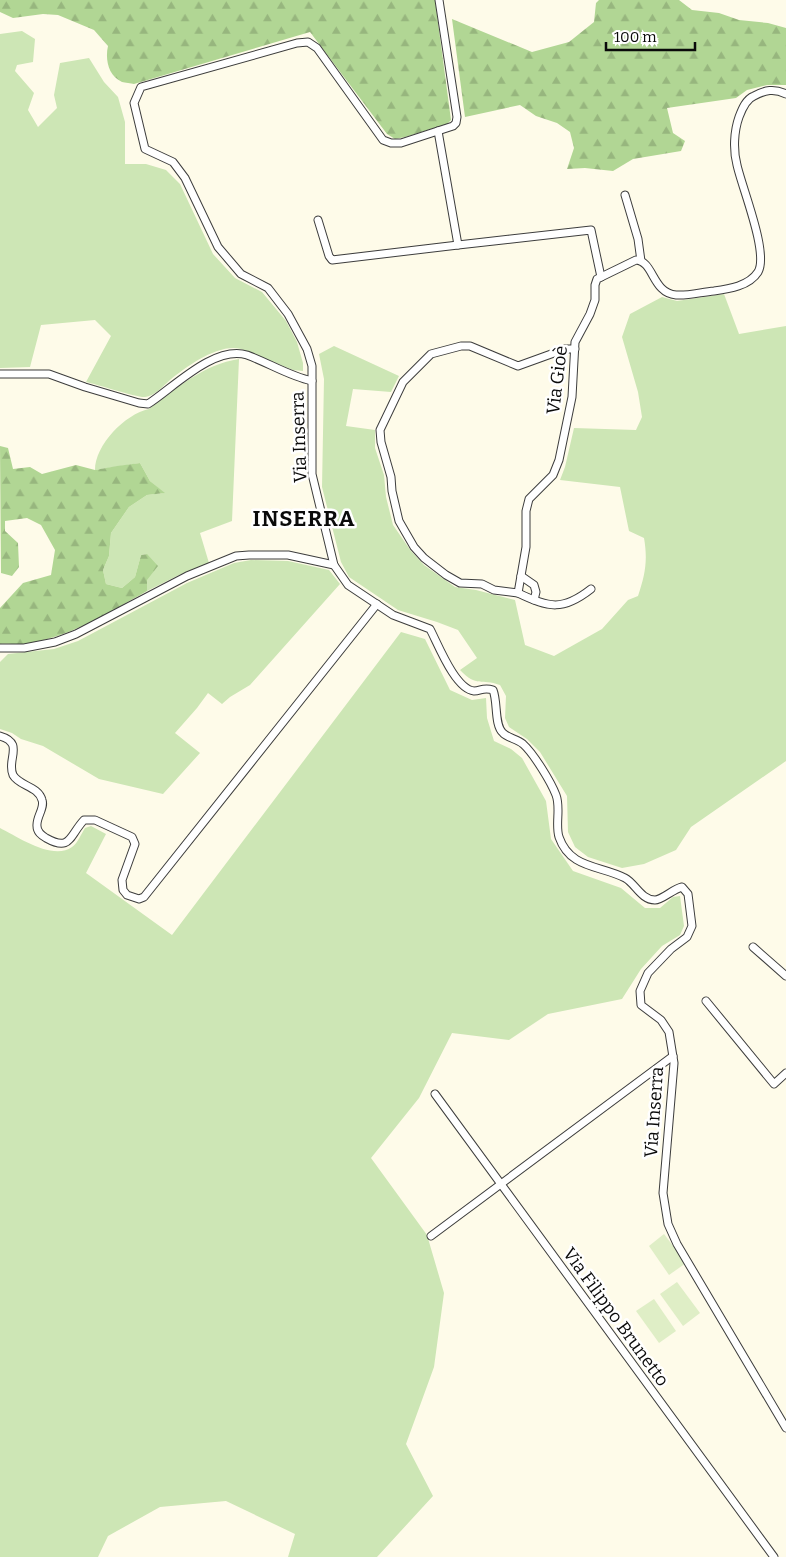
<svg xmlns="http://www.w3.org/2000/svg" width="786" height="1557" viewBox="0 0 786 1557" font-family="Bitter,serif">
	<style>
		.grass { fill: #cde6b5 }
		.forest { fill: url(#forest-firs) }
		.pitch { fill: #dfeec6 }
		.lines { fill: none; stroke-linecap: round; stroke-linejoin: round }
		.minor-casing { stroke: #3d3d3d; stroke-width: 9 }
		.minor { stroke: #fff; stroke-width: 7 }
		.labels { text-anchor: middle; stroke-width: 5; stroke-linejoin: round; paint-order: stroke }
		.street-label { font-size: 18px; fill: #0a0a0a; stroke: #fff }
		.district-label { font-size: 22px; font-weight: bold; letter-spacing: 1px; fill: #0a0a0a; stroke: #fff }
	</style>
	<defs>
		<pattern id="forest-firs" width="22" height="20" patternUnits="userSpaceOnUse" patternTransform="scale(1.25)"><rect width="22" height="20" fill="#b1d694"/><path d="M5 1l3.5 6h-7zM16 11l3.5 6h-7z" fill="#97b67e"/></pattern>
	</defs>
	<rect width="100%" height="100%" fill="#fefbe9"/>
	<!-- grass -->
	<g class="grass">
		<path d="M22,31l13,8 -2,23 -16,3 -2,6 19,22 -6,17 10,17 19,-19 -3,-13 6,-32 29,-5 15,24 14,15 7,25v42h21l20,6 14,14 33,70 22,24 27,14 24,29 11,21 6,21v8l-10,-1 -52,-21c-22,-6 -54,17 -71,31 -7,6 -15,16 -25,17 -7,1 -49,-13 -59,-15l25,-46 -16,-16 -54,5 -11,42 -30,1v-334z"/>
		<path d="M724,294l15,40 47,-8v435l-95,66 -15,23 -32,14 -22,4 -34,-11 -13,-10 -7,-15 -1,-36 -27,-44 -13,-13 -18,-12 -4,-9 1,-22 -6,-11c-19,-7 -23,3 -40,-15l17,-12 -19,-28 -21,-8 -39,-12 -49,-33 -8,-15 -19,-75 2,-108 -5,-25 15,-8 65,30 -8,16 -38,-3 -7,37 29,4v18l9,27 2,22 7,28 18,26 13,14 31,22 21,3 39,10 10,45 29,11 48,-27 26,-29 10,-4c7,-21 10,-35 6,-58l-15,-7 -9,-44 -60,-7 5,-13 9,-39 62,2 6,-13 -4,-25 -16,-55 8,-23 32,-17 15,4z"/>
		<path d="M239,359l-7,162 -32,12 9,30 -30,12 -32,16v-37l-6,1 -6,22 -13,11 -16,-4 -3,-14 6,-14 2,-23 18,-26 18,-12 17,-2 -14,-12 -10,-18 -45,7c0,-25 30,-56 54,-61 28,-21 55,-45 90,-50z"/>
		<path d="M251,560l37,1 41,9 11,14 -90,101 -20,12 -8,7 -14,-11 -11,15 -22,25 25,20 -37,41 -64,-15 -56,-33 -22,-7 -9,-6 -12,-4v-67l8,-8 46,-5 24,-8 109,-58 47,-20z"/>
		<path d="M401,632l24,7 25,51 22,10 14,-2 1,20 7,23 17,8 11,9 24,43 5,38 22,32 48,17 24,20h15l13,-11 7,-1 4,30 -4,9 -18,11 -21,23 -19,30 -74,15 -39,26 -57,-7 -33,65 -48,60 56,77 17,58 -10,74 -28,77 27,52 -56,61h-89l7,-23 -69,-33 -66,6 -52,29 -10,21h-98v-729c18,9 53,33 72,19 6,-4 9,-13 13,-19l6,-2 15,8 -20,39 86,62z"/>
	</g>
	<!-- forest -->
	<g class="forest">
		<path d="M0,0h435l16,120 -4,4 -42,13 -10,2 -8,-5 -77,-102 -176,52c-3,-1 -9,-1 -12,-2 -14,-6 -17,-23 -14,-36l-14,-16 -36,-15 -15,-1 -30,4 -13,-6z"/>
		<path d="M599,0h80l13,10 27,3 20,7 29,3 18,5v57h-19l-20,5 -11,8 -69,10 6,25 12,8 -4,10 -48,8 -20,12 -28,-3 -18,1 7,-21 -4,-16 -13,-9 -21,-7 -16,-11 -55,12 -13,-98 80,33 37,-10 25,-20 2,-19z"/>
		<path d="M0,446l8,2 5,21 17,-2 12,7 34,-9 19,5 22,-4 23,-3 10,18 15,12 -18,2 -18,12 -18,26 -2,23 -6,14 3,14 16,4 13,-11 6,-22 6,-1 11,12 -11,14v11c-39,22 -78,47 -124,53 -7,1 -15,-1 -23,0v-36l23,-25 28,-8 4,-25 -14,-25 -14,-7 -22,3v10l13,12 1,24 -7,9 -11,-3z"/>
	</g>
	<!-- pitch -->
	<g class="pitch">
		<path d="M664,1234l22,29 -17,12 -20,-29z"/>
		<path d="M677,1282l23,31 -17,13 -23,-32z"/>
		<path d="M654,1299l22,32 -17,12 -23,-32z"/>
	</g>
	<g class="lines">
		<!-- minor casing -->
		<g class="minor-casing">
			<g id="minor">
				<path d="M439,0l18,117 -1,6 -3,3 -52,17h-10l-8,-3 -66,-92 -9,-6 -11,1 -156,44 -7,16 11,46 28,13 12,16 33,69 23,27 27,14 20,26 19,35 5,17v108l22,91 14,20 45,30 37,14c8,15 25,60 44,62 7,0 9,-4 19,-1 5,12 1,35 10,43 5,5 14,6 20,11 11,10 28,38 33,51 5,13 -1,29 3,42 11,32 41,28 66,41 10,5 16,22 30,22 7,0 18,-11 27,-13l6,7 4,32 -5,11 -16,12 -23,24 -8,18 1,14 20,15 8,12 5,31 -11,130 5,31 9,20 109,184"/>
				<path d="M438,131l20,114 133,-15 10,47"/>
				<path d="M625,195l13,44 3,22"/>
				<path d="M318,220l11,36 3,4 126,-15"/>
				<path d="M0,374h49l36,13 54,16 9,1c25,-16 66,-59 99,-49 22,8 42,21 65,26"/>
				<path d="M521,576l13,9 2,7 -2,8"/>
				<path d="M591,589c-28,22 -42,19 -73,4l8,-46v-36l3,-12 24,-24 6,-15 13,-63 3,-55 15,-28 5,-14v-15l2,-6 39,-19c18,1 16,33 40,35 12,1 26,-3 38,-4 15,-2 35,-5 44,-19 11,-19 -16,-84 -21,-107 -4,-15 -3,-34 2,-48 3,-8 7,-18 15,-21 11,-6 20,-8 32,-2"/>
				<path d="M518,593l-24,-3 -12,-6 -22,-1 -14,-8 -22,-17 -10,-11 -15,-26 -7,-30 -1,-14 -10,-35 -1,-12 23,-48 28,-28 30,-8h9l48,20 47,-17h10"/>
				<path d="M0,648h24l31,-6 21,-8 111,-58 49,-20 13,-1h39l46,10"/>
				<path d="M0,736c25,7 6,24 13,39 6,11 25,11 29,25 3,8 -6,17 -5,26 0,6 4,9 9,12 25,14 23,-2 38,-18h11l37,17 3,7 -13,36 1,10 4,5 12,4 5,-2 233,-293"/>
				<path d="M753,947l33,29"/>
				<path d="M706,1001l68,83 12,-11"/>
				<path d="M435,1094l339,463"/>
				<path d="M431,1236l242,-180"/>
			</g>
		</g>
		<!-- minor -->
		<use href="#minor" class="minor"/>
	</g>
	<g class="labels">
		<!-- street labels -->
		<g class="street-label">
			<text transform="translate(557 380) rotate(-83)" y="6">Via Gioè</text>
			<text transform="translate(299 437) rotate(-92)" y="6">Via Inserra</text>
			<text transform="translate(654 1112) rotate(-86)" y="6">Via Inserra</text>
			<text transform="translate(616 1317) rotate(54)" y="6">Via Filippo Brunetto</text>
		</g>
		<!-- district labels -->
		<g class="district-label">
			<text x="304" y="526">INSERRA</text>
		</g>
	</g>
	<!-- scale -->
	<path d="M606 42v8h89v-8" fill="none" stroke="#0a0a0a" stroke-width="2.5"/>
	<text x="614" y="42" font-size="15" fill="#0a0a0a" stroke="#ffffff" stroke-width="4" paint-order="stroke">100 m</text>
</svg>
